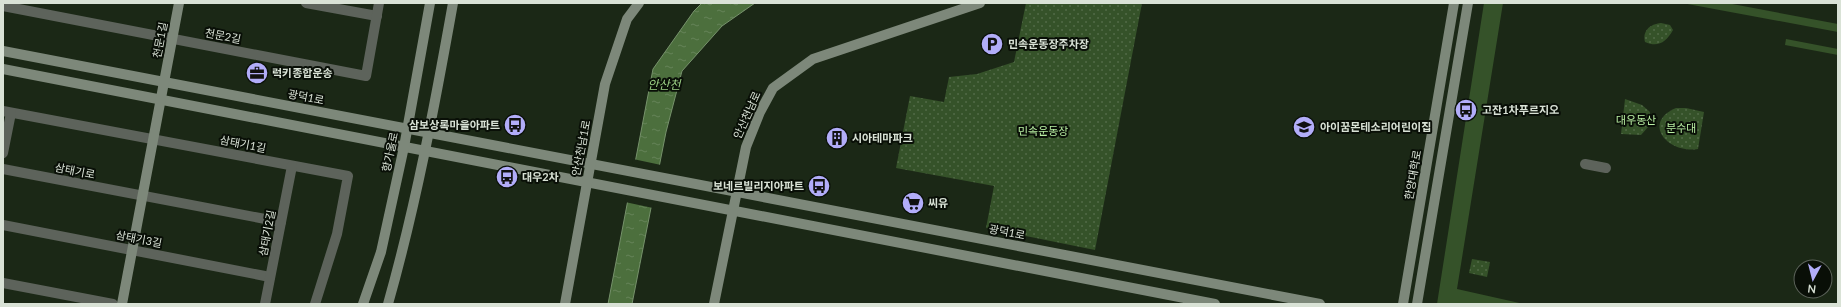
<svg xmlns="http://www.w3.org/2000/svg" width="1841" height="307" viewBox="0 0 1841 307" font-family="Lato,'Noto Sans KR',sans-serif">
	<style>
		.grass { fill: #355229 }
		.park { fill: url(#park-dots) }
		.water { fill: url(#water-ripples); stroke: #76926b }
		.pier { fill: #1b2816 }
		.lines { fill: none; stroke-linecap: round; stroke-linejoin: round }
		.street { stroke: #5d635b; stroke-width: 10 }
		.secondary { stroke: #7d887a; stroke-width: 10 }
		.labels { text-anchor: middle; stroke-width: 4; stroke-linejoin: round; paint-order: stroke }
		.street-label { font-size: 11px; fill: #d9e2d6; stroke: #090f07 }
		.poi-label { font-size: 11px; font-weight: bold; fill: #d9e2d6; stroke: #090f07; text-anchor: start }
		.park-label { font-size: 11px; fill: #b9efa3; stroke: #090f07 }
		.water-label { font-size: 12px; font-style: italic; fill: #9cd186; stroke: #090f07 }
	</style>
	<defs>
		<pattern id="park-dots" width="8" height="8" patternUnits="userSpaceOnUse"><rect width="8" height="8" fill="#355229"/><path d="M2 2h.1M6 6h.1" fill="none" stroke="#526b47" stroke-width="1.8" stroke-linecap="round"/></pattern>
		<pattern id="water-ripples" width="26" height="14" patternUnits="userSpaceOnUse"><rect width="26" height="14" fill="#4c6f3d"/><path d="M2 4q2-2 4 0t4 0M15 11q2-2 4 0t4 0" fill="none" stroke="#658358"/></pattern>
	</defs>
	<rect width="100%" height="100%" fill="#1b2816"/>
	<!-- grass -->
	<g class="grass">
		<path d="M1484,3h19l-46,286 67,15h-87z"/>
		<path d="M1682,3h45l111,21v8z"/>
		<path d="M1786,39l52,10v6l-53,-10z"/>
	</g>
	<!-- park -->
	<g class="park">
		<path d="M1026,3h116l-47,247 -109,-22 8,-42 -98,-18 14,-72 34,6 5,-25 28,-3 37,-12z"/>
		<path d="M1661,23l9,2 3,5c-7,12 -15,18 -28,12 -3,-11 5,-18 16,-19z"/>
		<path d="M1625,99l17,6 8,7 -1,14 -8,9 -20,-1z"/>
		<path d="M1676,108h10l18,4 -6,37c-30,5 -57,-26 -22,-41z"/>
		<path d="M1472,259l18,3 -3,15 -18,-4z"/>
	</g>
	<!-- water -->
	<path class="water" d="M702,3h53l-33,23 -40,45 -16,61 -34,172h-24l45,-235 41,-58z"/>
	<!-- pier -->
	<path class="pier" d="M633,159l28,6 -8,43 -28,-6z"/>
	<g class="lines">
		<!-- street -->
		<g class="street">
			<path d="M306,3l71,13"/>
			<path d="M3,6l363,70 13,-73"/>
			<path d="M3,111l345,65 -11,58 -22,70"/>
			<path d="M3,153l8,-40"/>
			<path d="M1585,164l21,4"/>
			<path d="M3,169l278,53"/>
			<path d="M3,225l267,52"/>
			<path d="M3,283l110,21"/>
			<path d="M265,304l27,-138"/>
		</g>
		<!-- secondary -->
		<g class="secondary">
			<path d="M3,51l1317,253"/>
			<path d="M3,69l1212,235"/>
			<path d="M122,304l57,-301"/>
			<path d="M363,304l18,-52 23,-105 26,-144"/>
			<path d="M388,304c28,-99 47,-200 65,-301"/>
			<path d="M565,304l40,-220 22,-65 12,-16"/>
			<path d="M714,304l32,-157 14,-35 13,-24 40,-29 167,-56"/>
			<path d="M1403,304l51,-301"/>
			<path d="M1417,304l51,-301"/>
		</g>
	</g>
	<!-- icons -->
	<defs>
		<g id="parking-disc" transform="scale(1.15)"><circle r="9.5" fill="#b2adf9" stroke="#090f07"/><path d="M-3.5-5.5H1a3.5 3.5 0 0 1 0 7H-1V5.5H-3.5ZM-1-3.4V-.6H.8a1.4 1.4 0 0 0 0-2.8Z" fill="#111"/></g>
		<g id="office-disc" transform="scale(1.15)"><circle r="9.5" fill="#b2adf9" stroke="#090f07"/><path d="M-6-3h4V-5.5h4V-3h4V5H-6ZM-1-4.5V-3h2v-1.5ZM-6 0V1H6V0Z" fill="#111"/></g>
		<g id="bus-disc" transform="scale(1.15)"><circle r="9.5" fill="#b2adf9" stroke="#090f07"/><path d="M-5-6H5V4H4V6H2V4H-2V6H-4V4H-5ZM-3.5-4V0h7V-4ZM-3.5 1.2v1.5H-2V1.2ZM2 1.2v1.5H3.5V1.2Z" fill="#111"/></g>
		<g id="school-disc" transform="scale(1.15)"><circle r="9.5" fill="#b2adf9" stroke="#090f07"/><path d="M0-5L7-2L0 1L-7-2ZM-4 1L0 2.5L4 1V4Q0 6-4 4Z" fill="#111"/></g>
		<g id="building-disc" transform="scale(1.15)"><circle r="9.5" fill="#b2adf9" stroke="#090f07"/><path d="M-4-6H4V6H1V3H-1V6H-4ZM-2.5-4.3h1.7v1.8h-1.7ZM.8-4.3h1.7v1.8H.8ZM-2.5-1h1.7V.8h-1.7ZM.8-1h1.7V.8H.8Z" fill="#111"/></g>
		<g id="supermarket-disc" transform="scale(1.15)"><circle r="9.5" fill="#b2adf9" stroke="#090f07"/><path d="M-6-5.5h2.5l.6 2H6L4.5 2H-2.5L-4.4-4H-6ZM-1.5 3.2a1.3 1.3 0 1 0 .1 0ZM3 3.2a1.3 1.3 0 1 0 .1 0Z" fill="#111"/></g>
	</defs>
	<g fill-rule="evenodd">
		<use href="#parking-disc" x="992" y="44"/>
		<use href="#office-disc" x="257" y="73"/>
		<use href="#bus-disc" x="1466" y="110"/>
		<use href="#bus-disc" x="515" y="125"/>
		<use href="#school-disc" x="1304" y="127"/>
		<use href="#building-disc" x="837" y="138"/>
		<use href="#bus-disc" x="507" y="177"/>
		<use href="#bus-disc" x="819" y="186"/>
		<use href="#supermarket-disc" x="913" y="203"/>
	</g>
	<g class="labels">
		<!-- street labels -->
		<g class="street-label">
			<text transform="translate(223 36) rotate(11)" y="4">천문2길</text>
			<text transform="translate(160 40) rotate(-79)" y="4">천문1길</text>
			<text transform="translate(306 97) rotate(11)" y="4">광덕1로</text>
			<text transform="translate(747 115) rotate(-66)" y="4">안산천남로</text>
			<text transform="translate(243 144) rotate(11)" y="4">삼태기1길</text>
			<text transform="translate(581 148) rotate(-79)" y="4">안산천남1로</text>
			<text transform="translate(390 152) rotate(-78)" y="4">항가울로</text>
			<text transform="translate(75 171) rotate(11)" y="4">삼태기로</text>
			<text transform="translate(1413 175) rotate(-80)" y="4">한양대학로</text>
			<text transform="translate(1007 232) rotate(11)" y="4">광덕1로</text>
			<text transform="translate(267 233) rotate(-79)" y="4">삼태기2길</text>
			<text transform="translate(139 239) rotate(11)" y="4">삼태기3길</text>
		</g>
		<!-- poi labels -->
		<g class="poi-label">
			<text x="1008" y="48">민속운동장주차장</text>
			<text x="272" y="77">럭키종합운송</text>
			<text x="1482" y="114">고잔1차푸르지오</text>
			<text x="500" y="129" text-anchor="end">삼보상록마을아파트</text>
			<text x="1320" y="131">아이꿈몬테소리어린이집</text>
			<text x="852" y="142">시아테마파크</text>
			<text x="522" y="181">대우2차</text>
			<text x="804" y="190" text-anchor="end">보네르빌리지아파트</text>
			<text x="928" y="207">씨유</text>
		</g>
		<!-- park labels -->
		<g class="park-label">
			<text x="1636" y="124">대우동산</text>
			<text x="1681" y="132">분수대</text>
			<text x="1043" y="135">민속운동장</text>
		</g>
		<!-- water labels -->
		<g class="water-label">
			<text x="664" y="89">안산천</text>
		</g>
	</g>
	<!-- border -->
	<rect width="1841" height="307" fill="none" stroke="#d9e2d6" stroke-width="8"/>
	<!-- north arrow -->
	<g transform="translate(1813 279) rotate(187)"><circle r="19" fill="#090f07" stroke="#5c635a"/>
	<path d="M0-3L7 15L0 10L-7 15Z" fill="#b2adf9"/>
	<text y="-6" font-size="11" font-weight="bold" text-anchor="middle" fill="#d9e2d6">N</text>
	</g>
</svg>
